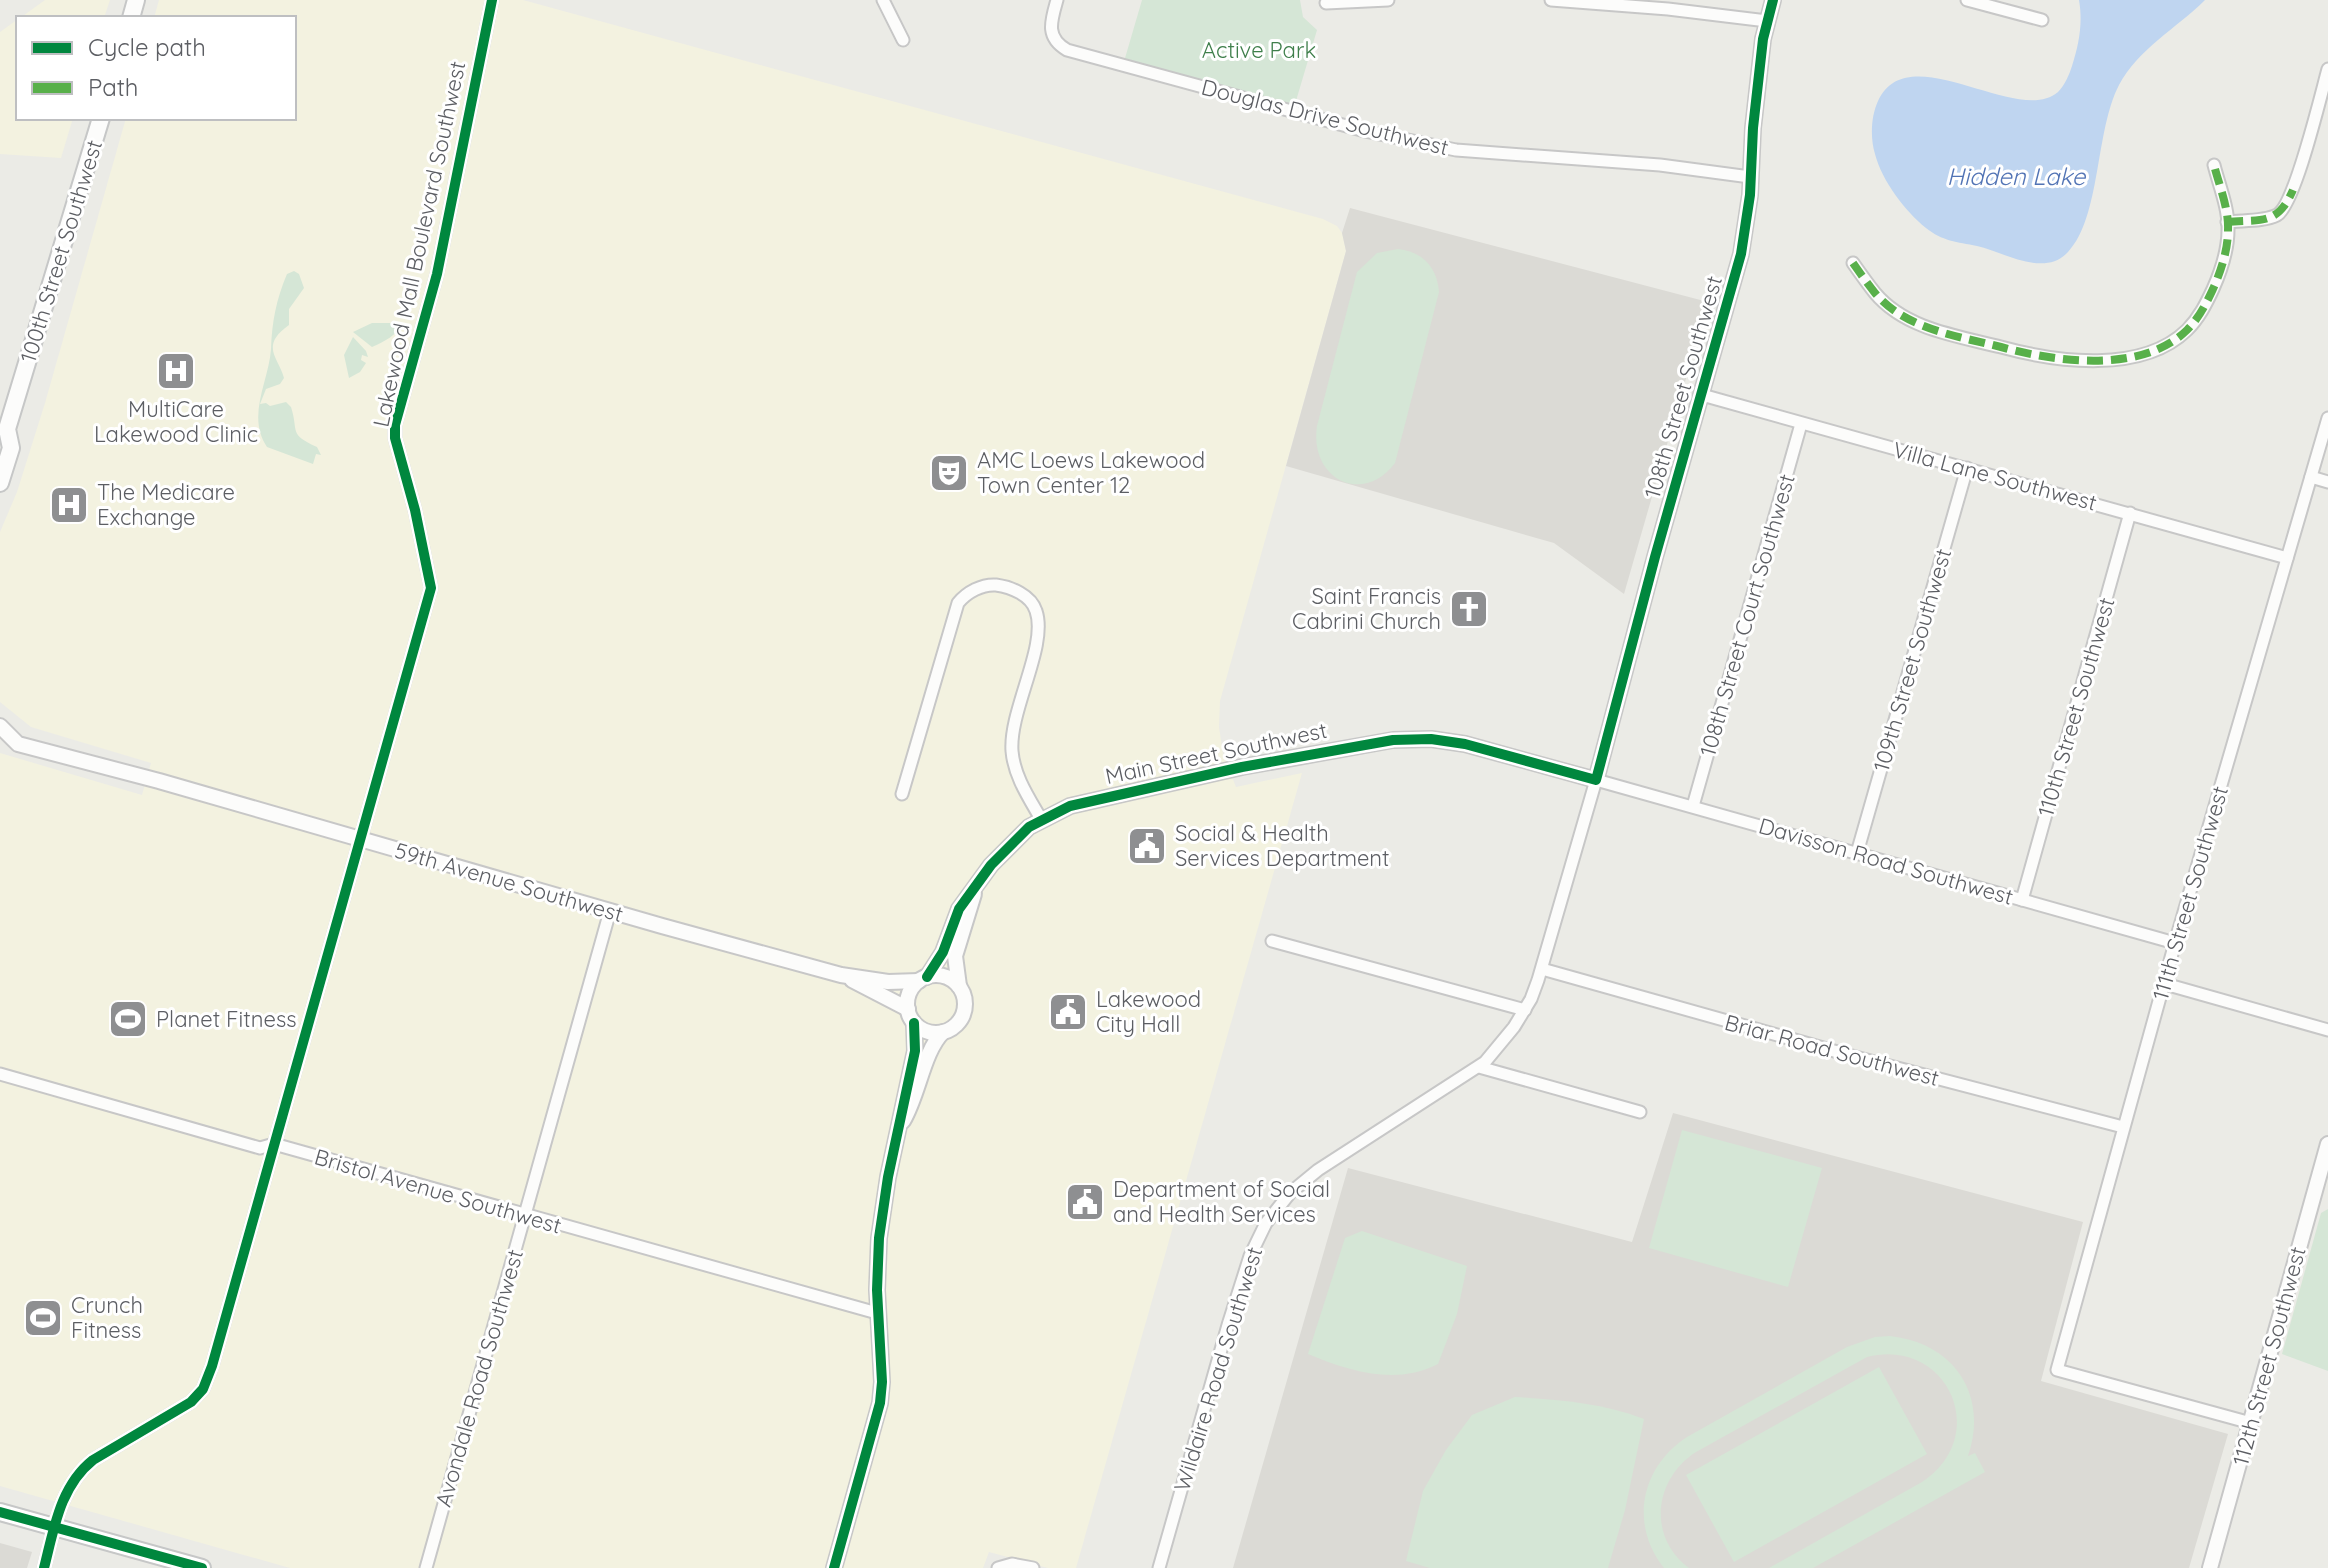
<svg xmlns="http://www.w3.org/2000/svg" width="2328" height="1568" viewBox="0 0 2328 1568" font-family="Quicksand,sans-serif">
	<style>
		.commercial { fill: #f3f2e0 }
		.education { fill: #dbdad5 }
		.green { fill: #d5e6d6 }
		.water { fill: #bfd5f0 }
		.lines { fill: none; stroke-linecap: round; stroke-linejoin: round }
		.minor-casing { stroke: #c7c7c7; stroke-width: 15 }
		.tertiary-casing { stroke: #c7c7c7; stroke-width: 18 }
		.secondary-casing { stroke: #c6c7c7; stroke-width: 20 }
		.minor { stroke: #fcfcfb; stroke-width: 11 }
		.tertiary { stroke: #fcfcfb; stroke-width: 14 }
		.secondary { stroke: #fcfcfb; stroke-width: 16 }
		.quiet { stroke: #58b04a; stroke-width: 8; stroke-dasharray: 16 8; stroke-linecap: butt }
		.cycleway-casing { stroke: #fff; stroke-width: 15 }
		.cycleway { stroke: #00873e; stroke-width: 10 }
		.labels { text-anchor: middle; stroke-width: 6; stroke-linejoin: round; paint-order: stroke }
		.park-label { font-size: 22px; fill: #3f7f4b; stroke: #fff }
		.street-label { font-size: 22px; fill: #5c5e63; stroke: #fff }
		.poi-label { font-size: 22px; fill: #5c5e63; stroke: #fff; text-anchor: start }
		.water-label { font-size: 24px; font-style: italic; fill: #5274b5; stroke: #fff }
	</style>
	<rect width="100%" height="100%" fill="#ebebe6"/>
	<!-- commercial -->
	<g class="commercial">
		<path d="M45,0h65l-6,18h-84z"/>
		<path d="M159,0h364l800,219 14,7 5,7 4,18 -126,450 -1,26 4,27 13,33 66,-14 -226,795h-28l-59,-16 -6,16h-693l-290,-82v-733l142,42 9,-32 -120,-36 -31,-25v-170l17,-40 28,-89 81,-285h168v-100h-140z"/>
		<path d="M18,19v99h55l-12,40 -61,-4v-122z"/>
	</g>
	<!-- education -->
	<g class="education">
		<path d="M1350,208l358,94 -84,292 -70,-51 -268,-77 60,-215 -4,-18z"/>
		<path d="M1673,1113l410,109 -42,159 187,53 -39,134h-956l115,-400 284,74z"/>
		<path d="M0,1543l32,9 -5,16h-27z"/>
	</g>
	<!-- green -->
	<g class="green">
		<path d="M1142,0h158l3,17 14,13 -24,81 -170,-46z"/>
		<path d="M1398,249c25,3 39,18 41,43l-44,171c-32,43 -86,16 -78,-37l40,-154 20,-19z"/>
		<path d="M294,271l5,3 5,14 -15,21v16c-30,21 -10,33 -5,53l-4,6 -14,5 -6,15 6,-1 4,3 16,-4 5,5c8,25 -3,27 26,40l4,8 -5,-1 -3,10 -46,-17c-21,-31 2,-66 4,-98 1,-27 5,-49 16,-75z"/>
		<path d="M372,323h31c-6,12 -19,19 -31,24l-19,-15z"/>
		<path d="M353,337l13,14 2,6 -6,-2 -1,5 5,3 -6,9 -11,6 -5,-23z"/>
		<path d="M1682,1130l140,38 -34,119 -139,-39z"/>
		<path d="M2328,1209v162l-46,-17 39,-141z"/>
		<path d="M1362,1231l105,35 -10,48 -19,50c-43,22 -89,7 -130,-10l37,-116z"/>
		<path d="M1890,1336c64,7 99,59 78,120l7,-3 10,19 -172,96h-44l153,-86c70,-46 26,-145 -55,-125l-171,95c-42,27 -49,85 -7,116h-25c-35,-44 -23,-101 23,-131l160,-90 28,-10z"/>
		<path d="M1879,1367l48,87 -193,108 -48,-87z"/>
		<path d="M1515,1397c45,3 87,6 129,22l-19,91 -17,58h-178l-24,-7 17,-70 23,-41 26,-35z"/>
	</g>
	<!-- water -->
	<path class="water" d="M2079,0h126c-28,28 -67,49 -86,85 -24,46 -18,132 -51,167 -23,26 -65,0 -91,-6 -20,-4 -35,-5 -51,-18 -21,-17 -44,-47 -51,-74 -5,-16 -4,-38 3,-53 30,-66 140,26 180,-9 7,-7 11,-17 14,-26 7,-22 11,-43 7,-66z"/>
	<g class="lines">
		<!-- minor casing -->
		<g class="minor-casing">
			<g id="minor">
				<path d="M883,0l20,40"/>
				<path d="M1057,0c-6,21 -12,37 10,50l298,81 91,19 204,15 90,12"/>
				<path d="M1551,0l117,9 99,12"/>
				<path d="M1967,0l75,20"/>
				<path d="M1326,3l62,-3"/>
				<path d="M2227,222c15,-2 36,0 50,-7 18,-10 44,-121 51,-146"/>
				<path d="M1853,263c7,10 14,20 22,30 30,36 82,43 126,54 55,15 141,27 186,-17 12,-12 19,-26 26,-41 8,-18 15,-39 15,-59 1,-21 -9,-45 -14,-65"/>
				<path d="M1702,395l585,163"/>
				<path d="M2311,477l17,5"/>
				<path d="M902,794l56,-191c9,-11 24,-19 38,-18 15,2 35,10 40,26 12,35 -27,99 -24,140 2,25 17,47 29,68"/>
				<path d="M1693,806l108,-382"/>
				<path d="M1857,853l110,-385"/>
				<path d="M2022,900l108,-387"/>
				<path d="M1272,941l253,69"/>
				<path d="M1542,969l317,89 264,69"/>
				<path d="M2165,984l163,46"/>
				<path d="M1479,1067l161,45"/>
				<path d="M0,1074l260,74 14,-4 603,169"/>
				<path d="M2251,1423l-194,-53 118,-427 153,-525"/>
				<path d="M44,1568c10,-39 16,-82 49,-108l98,-58 12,-13 9,-23 219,-778 -16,-78 -20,-72v-13l42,-151 55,-274"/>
				<path d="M426,1568l184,-657"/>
				<path d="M998,1568l14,-4 21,4"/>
				<path d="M1159,1568l69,-243 22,-69 16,-33 24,-30 28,-23 167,-108 29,-35 17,-28 7,-19 58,-200 579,163"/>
			</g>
		</g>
		<!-- tertiary casing -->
		<g class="tertiary-casing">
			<g id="tertiary">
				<path d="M0,726l18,18 141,37 503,145 179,49 47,7 31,-1"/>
				<circle cx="936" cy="1004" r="29"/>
				<path d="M927,977l16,-25 16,-43 32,-44 38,-38 41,-21 172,-39 151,-27 38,-1 34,5 131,36 59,-223 86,-303 9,-59 3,-67 10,-89 10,-39"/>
				<path d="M852,980l56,29"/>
				<path d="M959,986l-4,-30 19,-62"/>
				<path d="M903,1121c16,-27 20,-69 40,-89"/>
				<path d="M834,1568l46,-165 2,-21 -5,-92 2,-52 9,-61 27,-126 -1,-28"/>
				<path d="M2210,1568l118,-424"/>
			</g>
		</g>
		<!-- secondary casing -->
		<g class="secondary-casing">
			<g id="secondary">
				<path d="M131,18l5,-18"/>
				<path d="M0,483l11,-35 -4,-19 94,-311"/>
				<path d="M0,1512l202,56"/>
			</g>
		</g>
		<!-- minor -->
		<use href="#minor" class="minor"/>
		<!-- tertiary -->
		<use href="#tertiary" class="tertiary"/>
		<!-- secondary -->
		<use href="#secondary" class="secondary"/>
		<!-- quiet -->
		<g class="quiet">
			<path d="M2227,222c35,-3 50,4 66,-32"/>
			<path d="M1853,263c7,10 14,20 22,30 30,36 82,43 126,54 55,15 141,27 186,-17 12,-12 19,-26 26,-41 8,-18 15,-39 15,-59 1,-21 -9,-45 -14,-65"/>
		</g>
		<!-- cycleway casing -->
		<g class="cycleway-casing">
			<g id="cycleway">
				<path d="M927,977l16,-25 16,-43 32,-44 38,-38 41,-21 172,-39 151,-27 38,-1 34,5 131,36 59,-223 86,-303 9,-59 3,-67 10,-89 10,-39"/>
				<path d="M0,1512l202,56"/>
				<path d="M44,1568c10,-39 16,-82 49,-108l98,-58 12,-13 9,-23 219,-778 -16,-78 -20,-72v-13l42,-151 55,-274"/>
				<path d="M834,1568l46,-165 2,-21 -5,-92 2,-52 9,-61 27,-126 -1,-28"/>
			</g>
		</g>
		<!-- cycleway -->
		<use href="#cycleway" class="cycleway"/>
	</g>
	<!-- icons -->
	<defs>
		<g id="hospital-square" transform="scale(2)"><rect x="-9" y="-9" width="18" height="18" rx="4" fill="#8e8f91" stroke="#fff"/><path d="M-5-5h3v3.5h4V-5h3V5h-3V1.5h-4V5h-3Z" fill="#fff"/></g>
		<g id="theatre-square" transform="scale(2)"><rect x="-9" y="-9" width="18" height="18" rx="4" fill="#8e8f91" stroke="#fff"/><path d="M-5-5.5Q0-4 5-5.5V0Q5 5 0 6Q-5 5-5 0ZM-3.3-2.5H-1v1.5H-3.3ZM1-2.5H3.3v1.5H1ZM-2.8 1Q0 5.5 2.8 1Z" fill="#fff"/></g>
		<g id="church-square" transform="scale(2)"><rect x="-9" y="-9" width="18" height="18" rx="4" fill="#8e8f91" stroke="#fff"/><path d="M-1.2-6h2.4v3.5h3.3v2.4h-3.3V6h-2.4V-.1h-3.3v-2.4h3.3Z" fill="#fff"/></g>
		<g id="civic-square" transform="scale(2)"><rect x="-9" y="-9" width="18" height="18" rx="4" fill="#8e8f91" stroke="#fff"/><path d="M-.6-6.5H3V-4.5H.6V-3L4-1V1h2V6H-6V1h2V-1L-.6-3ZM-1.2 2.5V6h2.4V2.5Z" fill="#fff"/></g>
		<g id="stadium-square" transform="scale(2)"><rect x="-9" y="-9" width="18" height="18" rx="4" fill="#8e8f91" stroke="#fff"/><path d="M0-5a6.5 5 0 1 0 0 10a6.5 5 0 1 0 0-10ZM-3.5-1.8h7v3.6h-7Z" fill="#fff"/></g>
	</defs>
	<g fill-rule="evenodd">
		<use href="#hospital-square" x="176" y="371"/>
		<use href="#theatre-square" x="949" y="473"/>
		<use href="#hospital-square" x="69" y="505"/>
		<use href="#church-square" x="1469" y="609"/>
		<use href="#civic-square" x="1147" y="846"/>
		<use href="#civic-square" x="1068" y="1012"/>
		<use href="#stadium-square" x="128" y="1019"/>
		<use href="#civic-square" x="1085" y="1202"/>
		<use href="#stadium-square" x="43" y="1318"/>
	</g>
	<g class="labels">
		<!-- park labels -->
		<g class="park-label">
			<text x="1259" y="58">Active Park</text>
		</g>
		<!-- street labels -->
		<g class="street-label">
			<text transform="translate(1325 117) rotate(14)" y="8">Douglas Drive Southwest</text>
			<text transform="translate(419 244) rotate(-78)" y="8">Lakewood Mall Boulevard Southwest</text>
			<text transform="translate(61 251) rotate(-73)" y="8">100th Street Southwest</text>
			<text transform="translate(1683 387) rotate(-74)" y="8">108th Street Southwest</text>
			<text transform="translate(1995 476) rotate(15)" y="8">Villa Lane Southwest</text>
			<text transform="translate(1747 615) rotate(-74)" y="8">108th Street Court Southwest</text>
			<text transform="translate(1912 660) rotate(-74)" y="8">109th Street Southwest</text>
			<text transform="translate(2076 707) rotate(-74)" y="8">110th Street Southwest</text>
			<text transform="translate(1216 753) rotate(-12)" y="8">Main Street Southwest</text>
			<text transform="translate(1886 861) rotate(16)" y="8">Davisson Road Southwest</text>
			<text transform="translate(509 882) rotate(16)" y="8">59th Avenue Southwest</text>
			<text transform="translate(2190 893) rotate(-74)" y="8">111th Street Southwest</text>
			<text transform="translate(1832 1050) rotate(15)" y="8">Briar Road Southwest</text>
			<text transform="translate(438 1191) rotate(16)" y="8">Bristol Avenue Southwest</text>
			<text transform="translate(2269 1356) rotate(-75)" y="8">112th Street Southwest</text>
			<text transform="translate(1218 1369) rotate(-73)" y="8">Wildaire Road Southwest</text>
			<text transform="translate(479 1378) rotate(-74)" y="8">Avondale Road Southwest</text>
		</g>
		<!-- poi labels -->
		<g class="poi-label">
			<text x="176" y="417" text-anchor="middle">MultiCare<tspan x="176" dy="25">Lakewood Clinic</tspan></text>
			<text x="977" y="468">AMC Loews Lakewood<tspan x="977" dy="25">Town Center 12</tspan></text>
			<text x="97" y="500">The Medicare<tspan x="97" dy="25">Exchange</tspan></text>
			<text x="1441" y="604" text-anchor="end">Saint Francis<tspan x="1441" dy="25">Cabrini Church</tspan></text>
			<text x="1175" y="841">Social &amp; Health<tspan x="1175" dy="25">Services Department</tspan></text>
			<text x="1096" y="1007">Lakewood<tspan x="1096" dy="25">City Hall</tspan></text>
			<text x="156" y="1027">Planet Fitness</text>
			<text x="1113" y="1197">Department of Social<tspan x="1113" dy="25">and Health Services</tspan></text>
			<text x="71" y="1313">Crunch<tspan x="71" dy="25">Fitness</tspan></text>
		</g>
		<!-- water labels -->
		<g class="water-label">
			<text x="2016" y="185">Hidden Lake</text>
		</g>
	</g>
	<!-- legend -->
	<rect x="16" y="16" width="280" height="104" fill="#ffffff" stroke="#bebfc1" stroke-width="2"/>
	<rect x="32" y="42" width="40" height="12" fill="#00873e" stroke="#bebfc1" stroke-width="2"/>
	<text x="88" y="56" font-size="24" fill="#5c5e63">Cycle path</text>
	<rect x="32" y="82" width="40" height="12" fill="#58b04a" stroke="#bebfc1" stroke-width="2"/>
	<text x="88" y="96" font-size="24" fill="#5c5e63">Path</text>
</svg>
